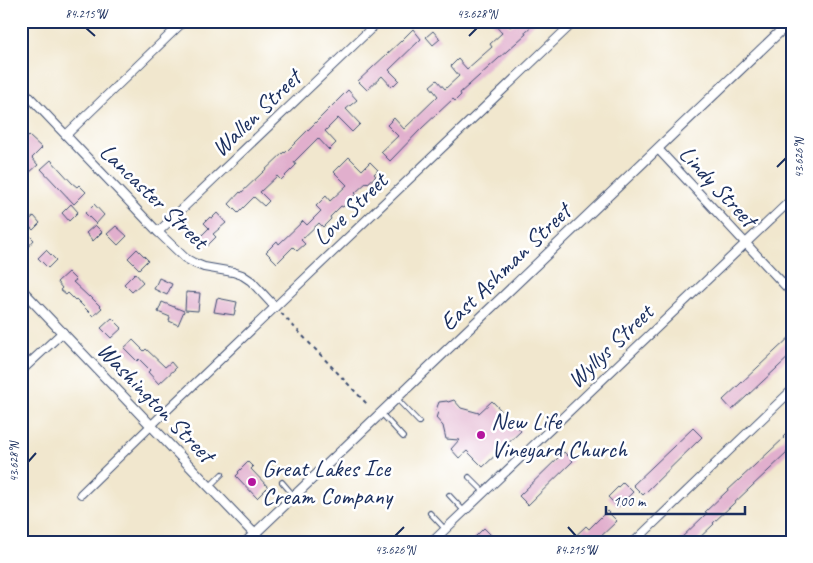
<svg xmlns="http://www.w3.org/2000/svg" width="813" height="563" viewBox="0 0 813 563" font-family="Caveat,sans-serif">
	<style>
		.building { fill: #e1afcd }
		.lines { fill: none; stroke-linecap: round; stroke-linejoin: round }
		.service-casing { stroke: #3b4b6f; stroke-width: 6 }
		.minor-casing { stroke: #3b4b6f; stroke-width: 10 }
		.tertiary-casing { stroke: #3b4b6f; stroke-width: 11 }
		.path { stroke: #3b4b6f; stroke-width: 2; stroke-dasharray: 4 4; stroke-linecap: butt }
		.service { stroke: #fff; stroke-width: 4 }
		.minor { stroke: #fff; stroke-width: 8 }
		.tertiary { stroke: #fff; stroke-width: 9 }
		.ticks { fill: none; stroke: #1b2f5e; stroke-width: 2 }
		.poi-dot { fill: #b5179e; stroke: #fff; stroke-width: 2 }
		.labels { text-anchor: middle; stroke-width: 5; stroke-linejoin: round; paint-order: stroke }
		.street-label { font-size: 24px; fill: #1b2f5e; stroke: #fff }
		.poi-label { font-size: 24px; fill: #1b2f5e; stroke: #fff; text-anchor: start }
		.neatline { fill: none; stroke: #1b2f5e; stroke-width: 2 }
		.ticks-label { font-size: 12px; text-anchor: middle; fill: #1b2f5e }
	</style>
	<rect width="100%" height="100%" fill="#fff"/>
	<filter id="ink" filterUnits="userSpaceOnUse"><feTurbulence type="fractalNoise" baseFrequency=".02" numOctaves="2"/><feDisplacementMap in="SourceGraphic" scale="10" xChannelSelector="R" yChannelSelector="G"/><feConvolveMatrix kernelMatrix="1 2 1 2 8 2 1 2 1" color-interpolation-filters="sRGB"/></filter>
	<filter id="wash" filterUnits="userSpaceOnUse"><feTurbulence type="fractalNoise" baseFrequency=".0096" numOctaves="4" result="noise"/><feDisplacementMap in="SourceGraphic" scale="20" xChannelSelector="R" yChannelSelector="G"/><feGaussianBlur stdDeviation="1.12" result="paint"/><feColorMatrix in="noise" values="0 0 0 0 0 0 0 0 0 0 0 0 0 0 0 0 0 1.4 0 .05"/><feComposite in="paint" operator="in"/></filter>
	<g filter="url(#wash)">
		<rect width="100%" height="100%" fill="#f1e7ce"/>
		<g id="blocks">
			<!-- building -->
			<g class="building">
				<path d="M491,21h14l5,6 7,-6h20l-12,11 1,2 -66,59 1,2 -6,6 -2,-2 -31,29 -32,33 -9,-9 17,-16 -11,-11 7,-7 10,11 34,-33 -8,-10 7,-6 8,9 14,-13 -8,-10 7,-7 9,10 25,-22 -2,-3 12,-11z"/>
				<path d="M413,29l8,10 -32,31 10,10 -7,7 -10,-11 -15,14 -9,-9 43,-40z"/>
				<path d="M433,31l7,8 -7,6 -7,-8z"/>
				<path d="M348,90l9,10 -11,9 14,15 -8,8 -14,-14 -13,13 11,12 -7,7 -11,-12 -24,24 2,3 -15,15 -4,-4 -17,16 9,9 -5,5 -10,-9 -16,16 -9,-9 11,-12 1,1 43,-41 1,1z"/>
				<path d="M29,136l13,12 -10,10 6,7 -8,7 -9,-10v-18z"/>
				<path d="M349,157l13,13 8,-8 8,8 -4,4 2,2 -8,7 -1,-1 -12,11 1,1 -13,13 -2,-1 -11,11 1,2 -8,8 -4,-4 -18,17 4,4 -8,7 -4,-4 -16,16 -11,-11 11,-11 2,3 24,-23 4,4 14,-14 -5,-5 10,-10 4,5 17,-16 -13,-13z"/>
				<path d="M51,160l21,23 5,4 2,-2 7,7 -12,12 -33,-35z"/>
				<path d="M71,204l7,8 -9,9 -7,-8z"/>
				<path d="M94,204l10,11 -8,9 -11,-11z"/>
				<path d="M217,213l9,10 -13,11 3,3 -9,9 -8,-8 10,-10 -5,-5 6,-6 2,1z"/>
				<path d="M34,216l6,7 -7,7 -7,-7z"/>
				<path d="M95,225l7,7 -9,9 -7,-8z"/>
				<path d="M116,226l11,10 -9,9 -11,-11z"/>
				<path d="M25,231l9,9 -8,9 -5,-5v-10z"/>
				<path d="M137,249l11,11 -9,9 -11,-11z"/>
				<path d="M46,250l10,10 -8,8 -10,-10z"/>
				<path d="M68,272l8,8 -3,2 16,15 1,-1 12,12 -9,8 -17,-17 -1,1 -7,-7 -2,2 -6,-5 2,-2 -5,-6z"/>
				<path d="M135,273l8,9 -11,10 -8,-8z"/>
				<path d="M159,278l13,6 -5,11 -13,-6z"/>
				<path d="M186,292l14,1 -2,18 -13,-1z"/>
				<path d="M217,298l20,4 -3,13 -20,-3z"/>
				<path d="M162,302l22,9 -6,14 -9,-4 1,-4 -12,-5z"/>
				<path d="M112,318l10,10 -11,10 -10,-10z"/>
				<path d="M792,335v19l-60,56 -9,-10z"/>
				<path d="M133,340l11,11 2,-2 19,18 6,-5 5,6 -17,16 -11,-12 2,-2 -11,-11 -2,2 -13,-13z"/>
				<path d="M454,400l7,8 18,5 13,-12 29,30 -38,36 -16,-16 -8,7 -8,-9 8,-9 -13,-1 -3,-13 -7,-8 2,-6 -2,-2 3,-8 8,-1 1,1z"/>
				<path d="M693,428l9,9 -59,58 -10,-10z"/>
				<path d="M792,428v19l-6,5 1,1 -74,70 1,1 -19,18h-18l30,-29 -2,-1 21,-20 58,-54 -1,-1z"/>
				<path d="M564,452l9,9 -45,44 -9,-9z"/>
				<path d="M248,462l5,5 -2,2 17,18 -11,11 -21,-22 3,-3 -1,-1z"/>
				<path d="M623,482l10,10 -15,15 -10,-10z"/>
				<path d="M607,511l10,10 -22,21h-26l17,-16 3,3z"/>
				<path d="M484,528l10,10 -4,4h-20z"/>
			</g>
		</g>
	</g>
	<g filter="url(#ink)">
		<use href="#blocks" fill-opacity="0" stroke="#3b4b6f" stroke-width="1"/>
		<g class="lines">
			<!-- service casing -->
			<g class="service-casing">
				<g id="service">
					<path d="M396,398l23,24"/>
					<path d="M381,413l22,24"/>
					<path d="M469,477l15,15"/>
					<path d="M282,482l12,14"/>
					<path d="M210,486l12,-12"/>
					<path d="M449,495l15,16"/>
					<path d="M430,513l15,16"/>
				</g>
			</g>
			<!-- minor casing -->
			<g class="minor-casing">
				<g id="minor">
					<path d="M21,88l137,144 27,26 9,5 10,4 29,5 9,3 9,6 24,26"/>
					<path d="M66,135l118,-114"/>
					<path d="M658,149l134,144"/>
					<path d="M158,232l221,-211"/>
					<path d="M21,371l42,-39"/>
					<path d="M81,494l83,-81 411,-392"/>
					<path d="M432,542l360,-343"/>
					<path d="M634,542l158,-152"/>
				</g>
			</g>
			<!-- tertiary casing -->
			<g class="tertiary-casing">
				<g id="tertiary">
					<path d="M21,289l241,253"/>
					<path d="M246,542l545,-521"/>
				</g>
			</g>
			<!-- path -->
			<path class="path" d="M281,313l86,91"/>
			<!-- service -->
			<use href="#service" class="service"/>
			<!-- minor -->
			<use href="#minor" class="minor"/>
			<!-- tertiary -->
			<use href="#tertiary" class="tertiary"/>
		</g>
	</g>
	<!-- ticks -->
	<path class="ticks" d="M86,28l9,8M469,36l8,-8M777,167l9,-9M28,462l8,-9M568,527l8,9M395,536l9,-9"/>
	<!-- markers -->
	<g class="poi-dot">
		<circle cx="481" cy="435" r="5"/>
		<circle cx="252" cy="482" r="5"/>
	</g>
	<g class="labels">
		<!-- street labels -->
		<g class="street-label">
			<text transform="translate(256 113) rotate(-44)" y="8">Wallen Street</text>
			<text transform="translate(718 186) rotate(47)" y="8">Lindy Street</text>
			<text transform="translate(154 196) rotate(44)" y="8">Lancaster Street</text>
			<text transform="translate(350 209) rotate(-44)" y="8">Love Street</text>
			<text transform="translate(505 267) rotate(-44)" y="8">East Ashman Street</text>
			<text transform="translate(610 346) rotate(-44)" y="8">Wyllys Street</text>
			<text transform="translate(156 402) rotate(46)" y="8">Washington Street</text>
		</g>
		<!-- poi labels -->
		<g class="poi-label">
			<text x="491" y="429">New Life<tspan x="491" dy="28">Vineyard Church</tspan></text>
			<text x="262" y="476">Great Lakes Ice<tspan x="262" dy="28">Cream Company</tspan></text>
		</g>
	</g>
	<!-- margin -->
	<rect width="813" height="563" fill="none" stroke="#fff" stroke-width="55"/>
	<!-- scale -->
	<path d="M606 506v8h139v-8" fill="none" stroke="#1b2f5e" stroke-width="2.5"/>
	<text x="613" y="506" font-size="15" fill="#1b2f5e" stroke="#ffffff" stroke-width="4" paint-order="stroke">100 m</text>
	<rect x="28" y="28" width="758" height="508" class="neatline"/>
	<g class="ticks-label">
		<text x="86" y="18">84.215°W</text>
		<text x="477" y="18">43.628°N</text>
		<text transform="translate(799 158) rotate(-90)" y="4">43.626°N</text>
		<text transform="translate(14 462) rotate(-90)" y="4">43.628°N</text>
		<text x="395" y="554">43.626°N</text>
		<text x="576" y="554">84.215°W</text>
	</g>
</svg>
